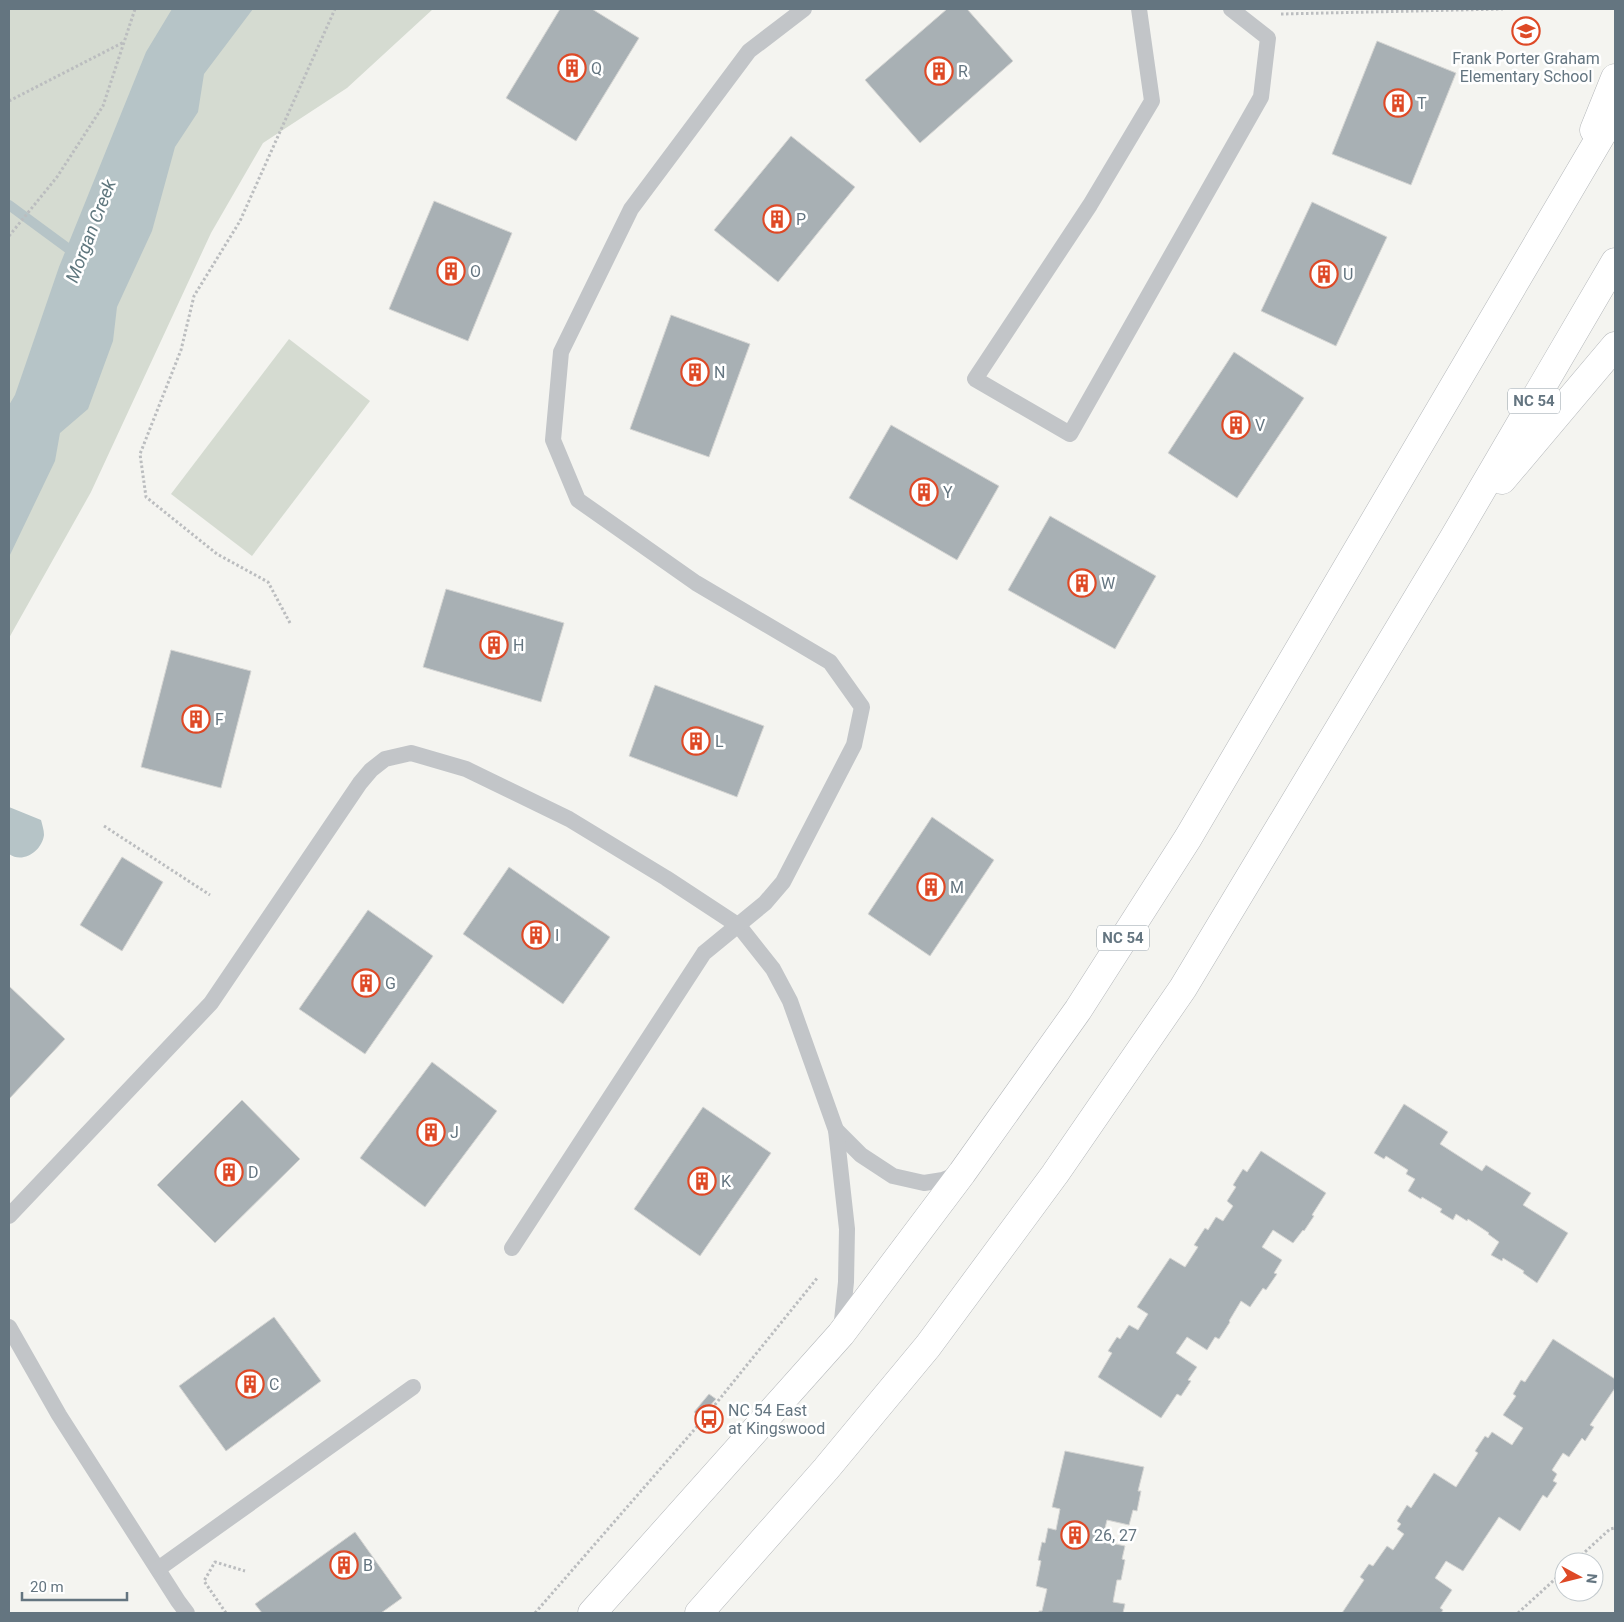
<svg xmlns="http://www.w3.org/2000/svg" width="1624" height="1622" viewBox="0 0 1624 1622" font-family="Roboto,sans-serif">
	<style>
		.green { fill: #d5dbd1 }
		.water { fill: #b6c4c7 }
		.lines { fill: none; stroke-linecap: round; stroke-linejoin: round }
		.stream { stroke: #b6c4c7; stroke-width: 10 }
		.building { fill: #a8b0b4; stroke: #d5d5d3 }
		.highway-casing { stroke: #b4b7ba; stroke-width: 29 }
		.path { stroke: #bbbdbf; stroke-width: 3; stroke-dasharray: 2.5 2.5; stroke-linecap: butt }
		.lane { stroke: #c2c5c8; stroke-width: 16 }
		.highway { stroke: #fff; stroke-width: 28 }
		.labels { text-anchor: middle; stroke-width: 5; stroke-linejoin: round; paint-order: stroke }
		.shield { fill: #fff; stroke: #929ea6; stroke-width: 1 }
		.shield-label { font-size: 15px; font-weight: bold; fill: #647580 }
		.poi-label { font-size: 16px; fill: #647580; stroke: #fff; text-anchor: start }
		.water-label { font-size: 18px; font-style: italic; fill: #5f777e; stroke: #fff }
	</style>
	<rect width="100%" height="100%" fill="#f4f4f0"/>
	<!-- green -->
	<g class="green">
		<path d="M9,9h424l-86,79 -84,55 -52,90 -120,259 -82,146z"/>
		<path d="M289,339l81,62 -118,155 -81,-62z"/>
	</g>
	<!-- water -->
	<g class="water">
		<path d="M172,9h81l-49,65 -6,38 -23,35 -23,84 -35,76 -4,34 -25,68 -28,24 -5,28 -46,96v-152l6,-10 44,-128 87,-215z"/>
		<path d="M9,807l32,13c1,4 3,10 3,15 -2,16 -21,29 -35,19z"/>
	</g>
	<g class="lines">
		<!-- stream -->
		<path class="stream" d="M9,205l68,50"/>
	</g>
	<!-- building -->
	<g class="building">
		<path d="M560,9h32l47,29 -63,103 -70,-43z"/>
		<path d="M947,9h20l46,52 -93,82 -55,-63z"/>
		<path d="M1377,41l79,32 -45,112 -79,-31z"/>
		<path d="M791,136l64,51 -77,95 -64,-52z"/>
		<path d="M434,201l78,32 -44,108 -79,-32z"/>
		<path d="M1312,202l75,35 -51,109 -75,-35z"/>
		<path d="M671,315l79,29 -41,113 -79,-28z"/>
		<path d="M1234,352l70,46 -67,100 -69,-45z"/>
		<path d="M891,425l108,61 -42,74 -108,-62z"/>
		<path d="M1050,516l106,60 -41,73 -107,-59z"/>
		<path d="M446,589l118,34 -23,79 -118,-35z"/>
		<path d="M171,650l80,21 -30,117 -80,-21z"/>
		<path d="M655,685l109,41 -27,71 -108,-41z"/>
		<path d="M932,817l62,43 -64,96 -62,-42z"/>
		<path d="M122,857l41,25 -41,69 -42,-26z"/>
		<path d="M509,867l101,70 -47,67 -100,-70z"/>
		<path d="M368,910l65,46 -68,98 -66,-45z"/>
		<path d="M9,986l56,53 -56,60z"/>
		<path d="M432,1062l65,49 -72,96 -65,-49z"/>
		<path d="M242,1100l58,59 -85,84 -58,-58z"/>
		<path d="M1404,1104l44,28 -8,12 42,27 4,-6 45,28 -8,12 45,28 -31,50 -14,-10 1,-2 -21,-13 -1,3 -11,-6 8,-13 -11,-8 1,-1 -21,-14 -1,2 -11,-7 -3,6 -13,-8 2,-3 -20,-12 -1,2 -13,-8 7,-12 -9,-5 2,-4 -22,-14 -2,3 -10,-6z"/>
		<path d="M703,1107l68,46 -71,103 -66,-47z"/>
		<path d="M1261,1151l65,42 -14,22 2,1 -10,15 -1,-1 -10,13 -20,-13 -11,17 20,13 -8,13 3,1 -11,16 -3,-2 -13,19 -9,-6 -12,20 1,1 -11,17 -4,-2 -8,13 -20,-13 -11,16 21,14 -9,13 3,1 -10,15 -4,-2 -16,24 -63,-41 14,-24 -4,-2 9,-14 3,2 9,-14 9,5 10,-16 -11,-7 33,-49 15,9 13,-20 -4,-2 11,-17 3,2 8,-13 7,4 10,-15 -6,-5 9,-14 -3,-2 10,-16 4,3z"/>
		<path d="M274,1317l47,64 -95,70 -47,-65z"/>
		<path d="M1553,1339l62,40v9l-25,37 4,2 -9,14 -3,-3 -13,19 -6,-4 -11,17 5,4 -4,7 4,2 -10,15 -4,-3 -23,36 -21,-14 -36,54 -17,-10 -11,17 17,12 -12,18 3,2 -2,3h-99l22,-33 -4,-3 9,-13 4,2 14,-20 6,4 11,-16 -7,-5 4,-5 -4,-3 10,-16 4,3 23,-35 22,14 22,-34 -3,-2 10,-15 3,2 4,-6 20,13 11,-17 -20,-13 13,-19 -3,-2 8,-14 4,2z"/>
		<path d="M709,1394l7,5 -16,18 -6,-5z"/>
		<path d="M1065,1451l79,16 -6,24h3l-4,20 -4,-1 -4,15 -22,-5 -5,21 23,5 -3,13 3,1 -4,20h-4l-4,22 12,2 -2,9h-84v-2h3l5,-22 -11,-3 5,-25 -3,-1 4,-18 3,1 3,-15 8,2 4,-21 -8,-2z"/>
		<path d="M355,1532l47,66 -21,15h-119l-7,-9z"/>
	</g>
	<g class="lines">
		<!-- highway casing -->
		<g class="highway-casing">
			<g id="highway">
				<path d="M1594,130l21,-52"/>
				<path d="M1502,480l113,-134"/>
				<path d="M592,1613l249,-279 121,-161 116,-163 110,-172 427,-726"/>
				<path d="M699,1613l127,-144 102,-123 127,-172 128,-186 270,-449 162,-277"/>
			</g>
		</g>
		<!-- path -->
		<g class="path">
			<path d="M1281,14l222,-5"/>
			<path d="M9,101l115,-59"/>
			<path d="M9,236l48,-59 46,-71 32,-97"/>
			<path d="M290,623l-22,-41 -51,-28 -71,-57 -6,-43 41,-104 13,-54 46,-75 95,-212"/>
			<path d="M104,826l106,69"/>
			<path d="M1574,1562l36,-33 5,-1"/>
			<path d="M226,1613l-22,-32 11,-19 30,9"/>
			<path d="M535,1613l166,-191 117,-145"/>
			<path d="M1518,1613l46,-42"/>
		</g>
		<!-- lane -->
		<g class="lane">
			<path d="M1139,9l13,92 -62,104 -115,174 95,55 191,-337 7,-59 -37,-29"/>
			<path d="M836,1130l25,25 32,21 31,7 19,-3 15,-6"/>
			<path d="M9,1216l202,-213 149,-220 11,-13 14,-11 26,-6 55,16 103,50 97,59 73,48 34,43 17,32 46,129 11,99 -1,53 -5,48"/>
			<path d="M512,1248l192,-295 61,-50 18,-21 71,-137 8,-38 -32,-45 -134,-79 -118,-83 -25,-60 8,-88 70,-143 118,-158 55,-42"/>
			<path d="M9,1327l50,88 119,186 9,12"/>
			<path d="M158,1569l255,-182"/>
		</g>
		<!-- highway -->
		<use href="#highway" class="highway"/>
	</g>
	<!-- icons -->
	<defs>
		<g id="school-ring" transform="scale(1.4375)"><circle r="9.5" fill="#fff" stroke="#de4926" stroke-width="1.5"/><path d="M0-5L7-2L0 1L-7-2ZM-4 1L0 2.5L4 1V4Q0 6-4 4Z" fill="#de4926"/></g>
		<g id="building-ring" transform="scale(1.4375)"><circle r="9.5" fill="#fff" stroke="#de4926" stroke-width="1.5"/><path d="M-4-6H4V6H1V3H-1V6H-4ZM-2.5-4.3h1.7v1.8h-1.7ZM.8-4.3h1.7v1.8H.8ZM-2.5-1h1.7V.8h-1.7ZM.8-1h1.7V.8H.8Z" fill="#de4926"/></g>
		<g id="bus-ring" transform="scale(1.4375)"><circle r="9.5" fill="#fff" stroke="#de4926" stroke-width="1.5"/><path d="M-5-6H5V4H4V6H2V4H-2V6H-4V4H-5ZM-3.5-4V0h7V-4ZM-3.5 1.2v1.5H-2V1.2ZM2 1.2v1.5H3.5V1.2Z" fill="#de4926"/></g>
	</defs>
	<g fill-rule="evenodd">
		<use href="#school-ring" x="1526" y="31"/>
		<use href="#building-ring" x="572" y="68"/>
		<use href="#building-ring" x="939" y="71"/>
		<use href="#building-ring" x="1398" y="103"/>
		<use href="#building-ring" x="777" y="219"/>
		<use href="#building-ring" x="451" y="271"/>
		<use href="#building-ring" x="1324" y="274"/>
		<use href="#building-ring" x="695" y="372"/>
		<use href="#building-ring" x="1236" y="425"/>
		<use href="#building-ring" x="924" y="492"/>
		<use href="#building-ring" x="1082" y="583"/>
		<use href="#building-ring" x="494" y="645"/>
		<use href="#building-ring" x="196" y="719"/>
		<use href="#building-ring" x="696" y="741"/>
		<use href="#building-ring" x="931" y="887"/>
		<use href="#building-ring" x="536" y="935"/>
		<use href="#building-ring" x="366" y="983"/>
		<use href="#building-ring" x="431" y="1132"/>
		<use href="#building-ring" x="229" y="1172"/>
		<use href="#building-ring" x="702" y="1181"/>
		<use href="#building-ring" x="250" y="1384"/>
		<use href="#bus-ring" x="709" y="1419"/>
		<use href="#building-ring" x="1075" y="1535"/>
		<use href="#building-ring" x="344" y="1565"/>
	</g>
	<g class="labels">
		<!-- shield labels -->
		<g class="shield">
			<rect x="1508" y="388.5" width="52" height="25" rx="4"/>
			<rect x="1097" y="925.5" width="52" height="25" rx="4"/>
		</g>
		<g class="shield-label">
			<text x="1534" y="406">NC 54</text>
			<text x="1123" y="943">NC 54</text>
		</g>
		<!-- poi labels -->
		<g class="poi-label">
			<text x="1526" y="64" text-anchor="middle">Frank Porter Graham<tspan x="1526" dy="18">Elementary School</tspan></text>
			<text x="591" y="74">Q</text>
			<text x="958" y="77">R</text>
			<text x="1417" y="109">T</text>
			<text x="796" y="225">P</text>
			<text x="470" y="277">O</text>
			<text x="1343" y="280">U</text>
			<text x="714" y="378">N</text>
			<text x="1255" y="431">V</text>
			<text x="943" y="498">Y</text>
			<text x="1101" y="589">W</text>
			<text x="513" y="651">H</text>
			<text x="215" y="725">F</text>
			<text x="715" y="747">L</text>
			<text x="950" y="893">M</text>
			<text x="555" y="941">I</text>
			<text x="385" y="989">G</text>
			<text x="450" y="1138">J</text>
			<text x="248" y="1178">D</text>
			<text x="721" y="1187">K</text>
			<text x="269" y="1390">C</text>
			<text x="728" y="1416">NC 54 East<tspan x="728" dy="18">at Kingswood</tspan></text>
			<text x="1094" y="1541">26, 27</text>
			<text x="363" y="1571">B</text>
		</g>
		<!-- water labels -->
		<g class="water-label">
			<text transform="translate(91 231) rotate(-69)" y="6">Morgan Creek</text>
		</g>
	</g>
	<!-- border -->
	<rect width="1624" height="1622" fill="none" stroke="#647580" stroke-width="20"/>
	<!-- north arrow -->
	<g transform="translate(1579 1577) rotate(97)"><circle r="24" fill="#ffffff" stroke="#c1c8cc"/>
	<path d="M0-4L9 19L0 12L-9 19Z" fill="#de4926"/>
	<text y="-8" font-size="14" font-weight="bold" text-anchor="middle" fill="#647580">N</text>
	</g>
	<!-- scale -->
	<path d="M22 1592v8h105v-8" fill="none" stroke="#647580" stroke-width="2.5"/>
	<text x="30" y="1592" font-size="15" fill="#647580" stroke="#ffffff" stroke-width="4" paint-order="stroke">20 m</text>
</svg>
